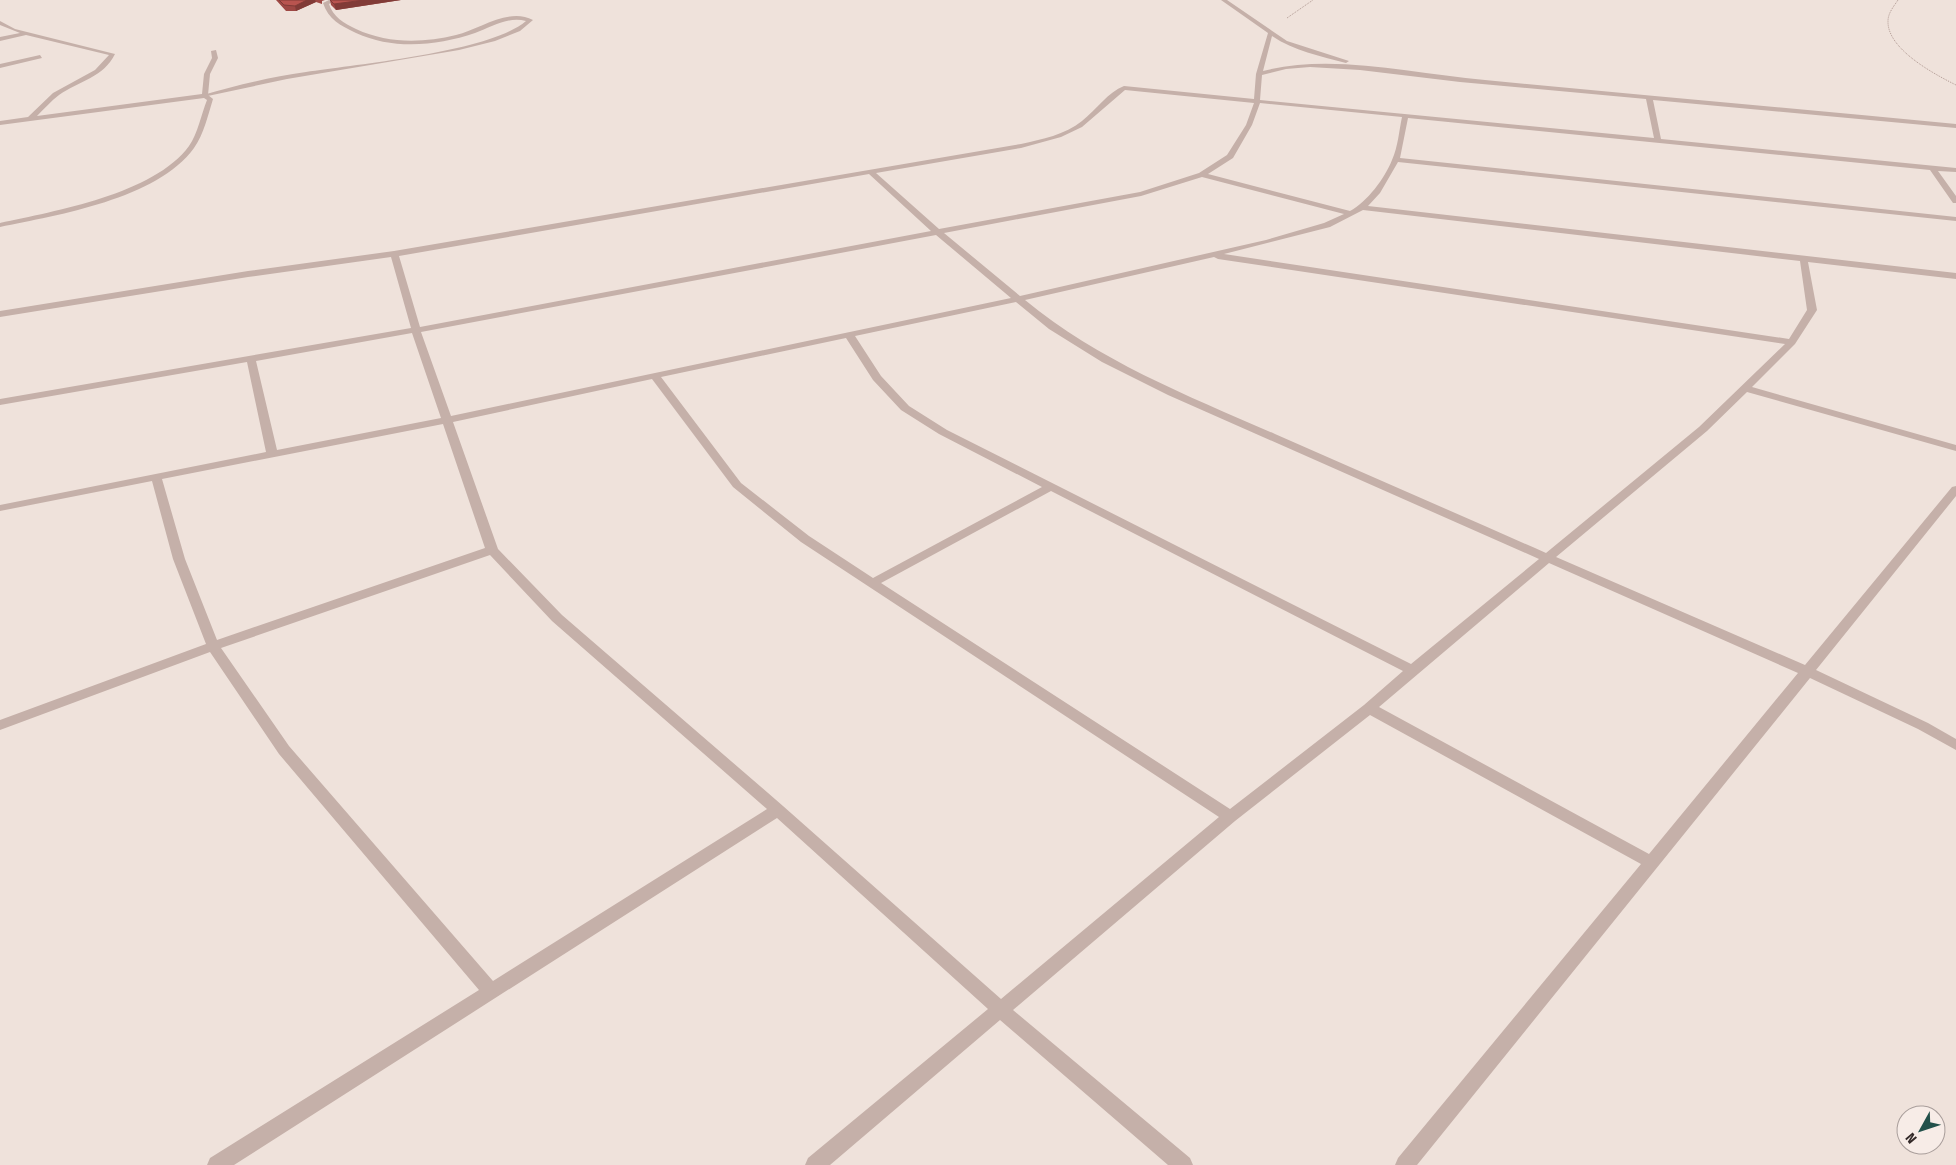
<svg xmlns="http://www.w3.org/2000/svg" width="1956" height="1165" viewBox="0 0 1956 1165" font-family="'Fira Sans Condensed',sans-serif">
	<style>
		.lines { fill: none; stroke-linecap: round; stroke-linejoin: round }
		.path { stroke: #b19a93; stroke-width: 1; stroke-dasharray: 1 1; stroke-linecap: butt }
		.lane { fill: #c5b0a9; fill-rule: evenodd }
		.street { fill: #c5b0a9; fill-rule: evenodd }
		.wall { fill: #9e4844 }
		.shaded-wall { fill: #813b37 }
		.building { fill: #b8544f; stroke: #813b37 }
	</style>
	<rect width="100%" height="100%" fill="#efe2db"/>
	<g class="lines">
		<!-- path -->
		<g class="path">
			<path d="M1898,0c-4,6 -10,13 -10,21 -1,28 46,53 68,64"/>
			<path d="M1287,18l26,-18"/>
		</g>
		<!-- lane -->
		<path class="lane" d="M329,0h7l-7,4c4,13 15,19 27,25 32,15 67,14 100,6 24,-6 53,-28 77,-15l-13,11 -25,10 -36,9 -172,29 -84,18v-2c34,-10 68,-18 103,-23 52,-8 184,-20 220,-51 -18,-5 -34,6 -51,12 -38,13 -82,17 -119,0 -15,-7 -28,-14 -33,-30z"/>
		<!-- street -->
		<g class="street">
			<path d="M1221,0h6l60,41 62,20 -3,2c-26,-7 -52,-12 -74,-27l-9,35c70,-18 150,3 222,9 157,15 314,29 471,44v4l-303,-28 8,39 295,29v4l-18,-1 18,25v7h-3l-23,-33 -522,-52 -8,40 556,59v4l-558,-59 -18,31 -12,13 588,67v6l-148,-17 9,48 -22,34 -43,43 204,58v6l-209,-59 -40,39 -151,126 249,108 147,-178 4,-1v10l-140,174 112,53 28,16v11l-38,-21 -108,-51 -393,487h-22l3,-7 243,-294 -271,-149 -135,106 -222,189 177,148 3,7h-25l-168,-145 -170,145h-25l3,-7 180,-149 -211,-191 -543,347h-27l3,-7 269,-168 -200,-236 -69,-102 -210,78v-10l206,-76 -33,-85 -21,-78 -152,30v-6l266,-53 -19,-90 -247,43v-6l411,-71 -20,-71 -143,20 -248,40v-6l248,-40 146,-20 627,-107c21,-5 44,-9 61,-23 14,-11 26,-29 42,-35l130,13 2,-25 12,-41zM1310,67l50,3 100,12 186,17 8,39 -394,-38 2,-25 24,-6zM1125,90l129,13 -8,22 -19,30 -28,18 -59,19 -201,37 -63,-56 145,-25 40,-11 21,-10zM1260,103l142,14c-3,14 -4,30 -10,43 -7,18 -25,42 -42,51l-142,-37 25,-16 19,-33zM869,174l62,57 -511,96 -21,-71zM1202,177l142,37 -20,9 -58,17 -246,56 -76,-63 197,-37zM1363,210l437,51 7,49 -18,29 -565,-85 106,-27zM936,235l75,63 -560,118 -30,-84zM1214,257l4,2 567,85 -86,83 -153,126c-90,-40 -181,-79 -271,-119 -87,-38 -176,-73 -250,-134zM1016,302l33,27 53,33 66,33 371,164 -128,105 -464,-234 -38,-24 -28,-30 -26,-40zM412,333l29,85 -164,32 -21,-89zM846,338l27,42 28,30 38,24 103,53 -169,91 -64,-42 -68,-53 -80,-106zM652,379l81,108 68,55 418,275 -218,182 -218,-193 -221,-191 -64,-66 -45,-127zM443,424l42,124 -268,92 -32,-81 -23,-80zM1051,491l352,180 -39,34 -134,104 -349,-226zM490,555l62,66 215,188 -274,172 -204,-235 -68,-98zM1549,563l249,110 -149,181 -270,-147z"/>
			<path d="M0,21l15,8 100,25c-11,23 -36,27 -56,41 -8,6 -15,14 -22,21l165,-22 2,-20 8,-16 -1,-7 5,-1 2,8 -8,16 -2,21 5,4c-5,16 -9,35 -19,49 -37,51 -136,67 -194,79v-4c55,-12 154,-29 189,-77 9,-13 12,-31 18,-46l-3,-2 -204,27v-4l28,-4 25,-24 42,-23 14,-15 -83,-20 -26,6v-4l20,-4 -20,-8z"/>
			<path d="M40,55l2,3 -42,10v-4z"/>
		</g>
	</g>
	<!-- wall -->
	<g class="wall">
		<path d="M276,0h49l-3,1v3l-6,-2 -20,9h-10z"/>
		<path d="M330,0h71l-65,10 -5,-5z"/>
	</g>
	<!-- shaded-wall -->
	<g class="shaded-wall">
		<path d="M307,0h8l1,2 -20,9 -1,-5z"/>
		<path d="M364,0h37l-65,10 -2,-6z"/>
	</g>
	<!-- building -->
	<g class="building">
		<path d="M279,0h28l-12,6 -11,-1z"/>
		<path d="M330,0h34l-30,4z"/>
	</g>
	<!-- north arrow -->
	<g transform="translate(1921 1130) rotate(230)"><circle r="24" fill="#f7ece7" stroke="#a99e9b"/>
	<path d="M0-4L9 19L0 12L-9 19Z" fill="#22504a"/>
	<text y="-8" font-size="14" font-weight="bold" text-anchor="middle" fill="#332928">N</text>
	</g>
</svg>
